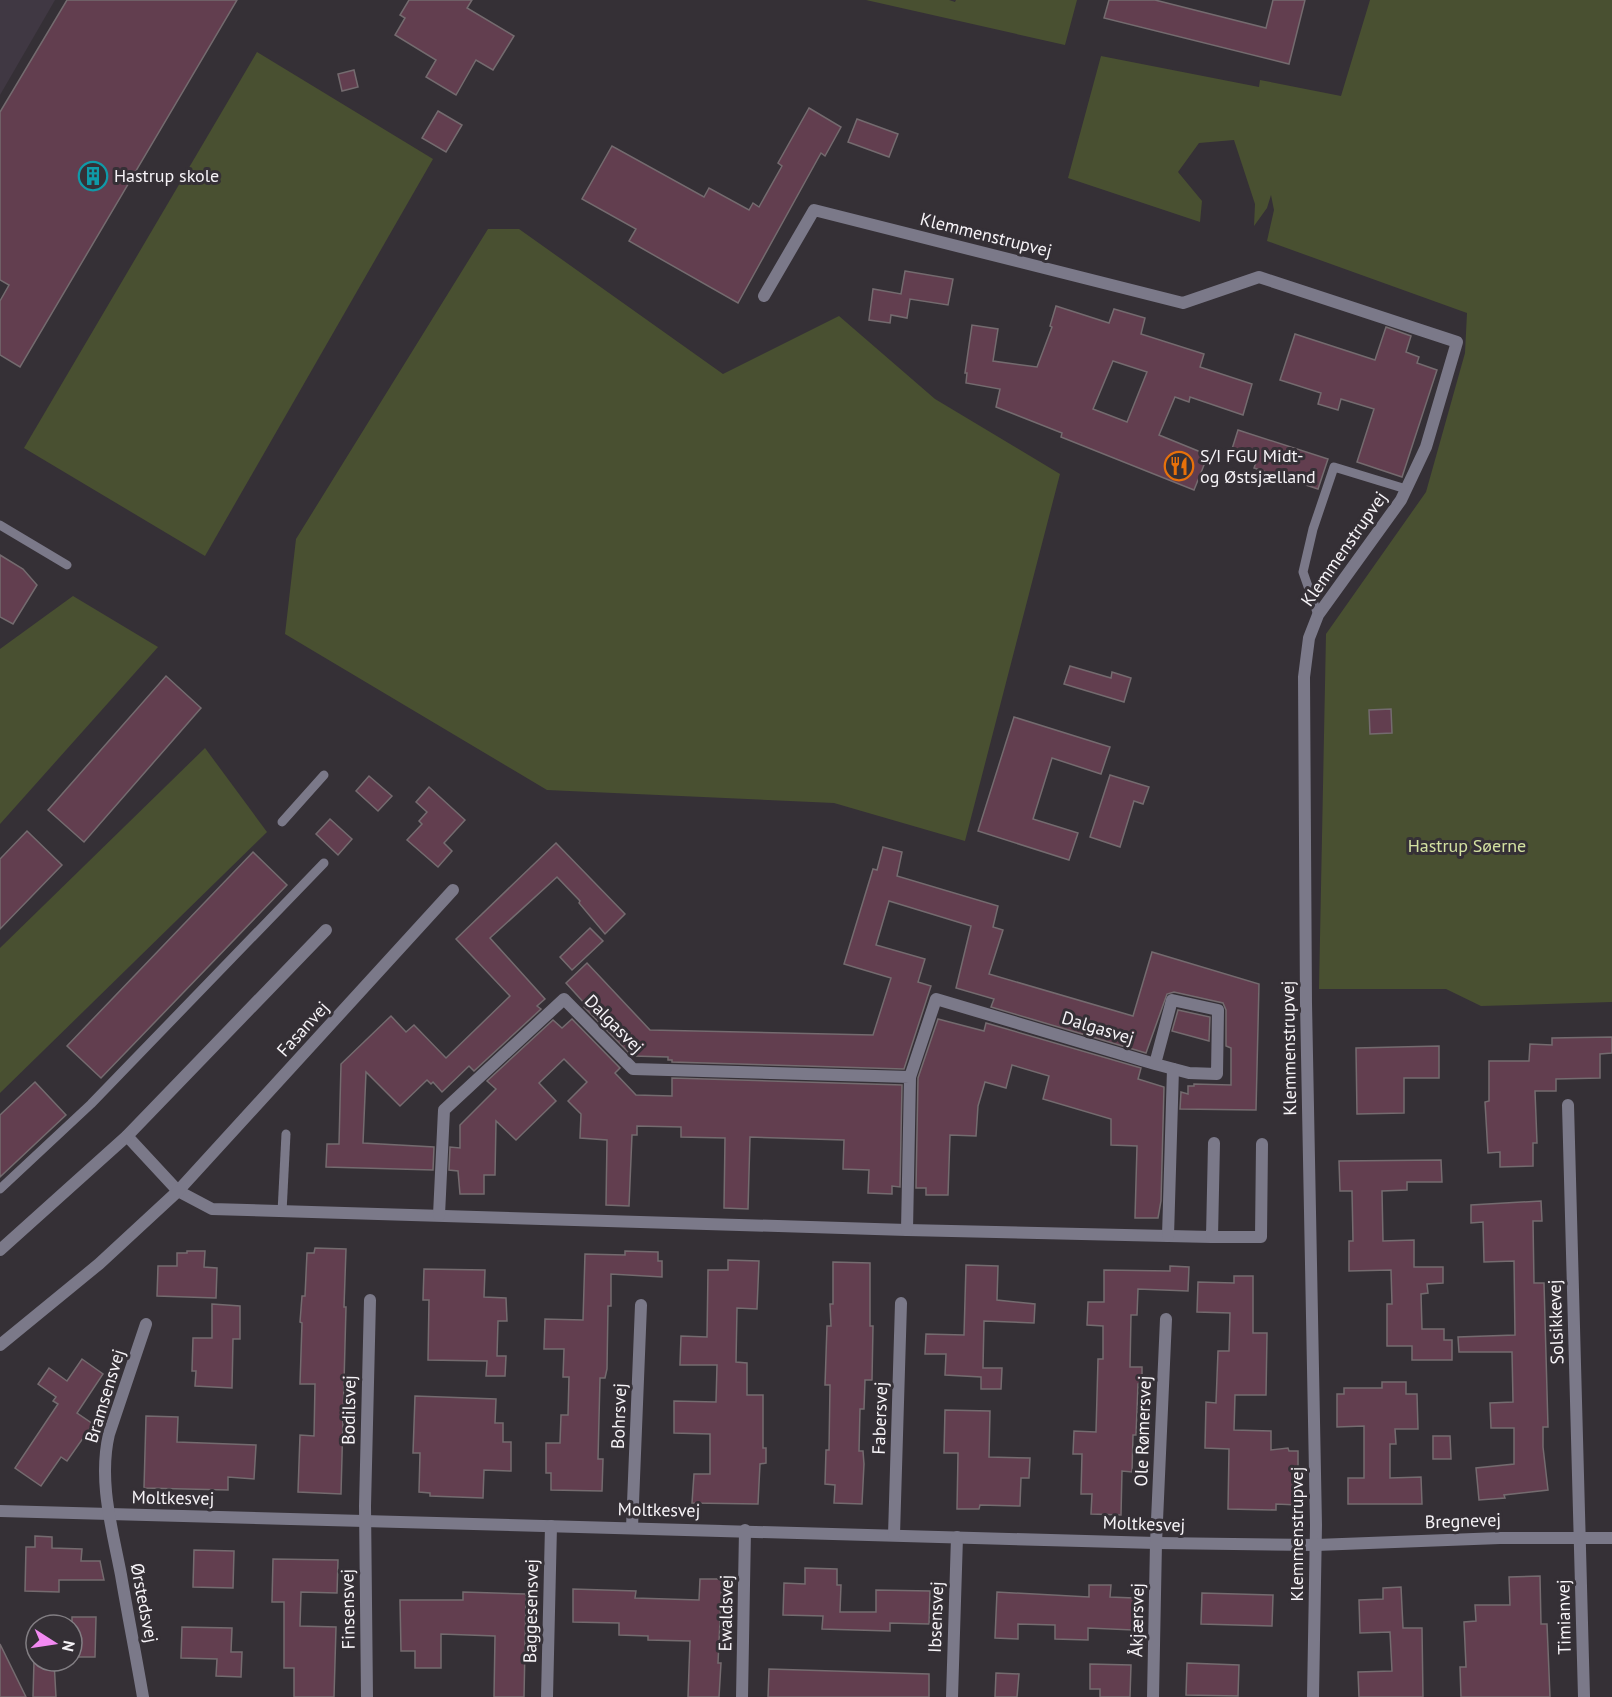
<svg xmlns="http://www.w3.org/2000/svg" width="1612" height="1697" viewBox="0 0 1612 1697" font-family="'PT Sans',sans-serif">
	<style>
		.built { fill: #403843 }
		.green { fill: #495031 }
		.building { fill: #623e4f; stroke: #746b6f; stroke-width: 1.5; fill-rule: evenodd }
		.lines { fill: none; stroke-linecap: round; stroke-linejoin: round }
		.lane { stroke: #7b7989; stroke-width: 9 }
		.street { stroke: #7b7989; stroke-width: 12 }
		.labels { text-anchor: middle; stroke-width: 6; stroke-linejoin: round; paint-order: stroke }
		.poi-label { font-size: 18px; fill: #f6f3f7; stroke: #353036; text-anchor: start }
		.street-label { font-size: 18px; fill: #f6f3f7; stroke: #353036 }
		.park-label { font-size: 18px; fill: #d3e1a1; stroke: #353036 }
	</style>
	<rect width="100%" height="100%" fill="#353036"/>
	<!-- built -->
	<path class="built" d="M0,0h55l-55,95z"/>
	<!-- green -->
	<g class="green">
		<path d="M866,0h83l6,2 1,-2h121l-12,45z"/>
		<path d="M1370,0h242v1002l-131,4 -35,-17h-127l7,-355 100,-142 39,-139 2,-40 -200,-72 7,-31 -3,-15 -4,13 -13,18 1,-22 -21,-64 -35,3 -21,29 24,29 -2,21 -132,-44 33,-122 158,31 1,-7 81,16z"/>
		<path d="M257,52l176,107 -228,397 -181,-108z"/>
		<path d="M488,229h31l204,145 116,-58 96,83 125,75 -95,367 -131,-38 -287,-13 -262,-156 11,-95z"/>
		<path d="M73,596l85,51 -158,177v-175z"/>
		<path d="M205,748l62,84 -267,261v-145z"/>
	</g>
	<!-- building -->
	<g class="building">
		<path d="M67,0h170l-217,367 -20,-12v-54l9,-16 -9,-5v-168z"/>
		<path d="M409,0h63l-5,8 47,28 -21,34 -17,-10 -20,35 -30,-18 10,-17 -41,-25 10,-17 -5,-3z"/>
		<path d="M1109,0h46l111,28 7,-28h32l-16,64 -185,-46z"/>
		<path d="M354,70l4,17 -16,4 -4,-17z"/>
		<path d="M809,108l32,19 -16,29 -4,-3 -83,150 -109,-62 7,-12 -54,-30 30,-53 92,51 5,-9 40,22 4,-7 6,4 23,-41 -4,-3z"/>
		<path d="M438,111l24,14 -16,27 -24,-14z"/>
		<path d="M857,119l41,15 -9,23 -41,-15z"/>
		<path d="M905,271l48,8 -5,26 -38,-6 -3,19 -16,-3 -1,8 -21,-3 4,-31 28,5z"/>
		<path d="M1056,306l53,17 5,-14 31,9 -4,16 63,20 -4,13 52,17 -9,31 -53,-18 -1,5 -14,-5 -16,38 49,20 -14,35 -133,-53 1,-4 -66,-26 4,-18 -34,-6 1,-10h-2l7,-48 26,4 -5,32 44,6 15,-40 -2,-1zM1113,361l34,11 -20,50 -34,-13z"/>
		<path d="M1386,327l25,9 -5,16 13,5 -2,6 20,7 -35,107 -45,-15 17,-53 -33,-10 -3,11 -20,-6 3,-11 -41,-13 15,-46 80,26z"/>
		<path d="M1238,430l90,29 -10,30 -64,-21 4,-11 -26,-8z"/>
		<path d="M0,555l23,14 14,16 -24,39 -13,-7z"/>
		<path d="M1070,666l41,12 1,-6 19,6 -7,24 -60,-18z"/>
		<path d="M166,676l35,32 -117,134 -36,-32z"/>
		<path d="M1391,709l1,24 -22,1 -1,-24z"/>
		<path d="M1014,717l96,30 -9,27 -49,-16 -19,61 45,14 -9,27 -91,-29z"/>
		<path d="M1110,775l39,12 -6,17 -9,-3 -14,46 -30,-10z"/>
		<path d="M369,776l23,20 -14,15 -22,-20z"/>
		<path d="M429,787l36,33 -21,23 8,8 -14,16 -31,-27 15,-16 -3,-3 8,-9 -11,-10z"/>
		<path d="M330,819l22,20 -14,16 -22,-21z"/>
		<path d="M27,831l35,34 -62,64v-70z"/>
		<path d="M556,843l69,71 -20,20 -26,-31 1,-2 -23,-24 -67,61 55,61 -8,7 4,3 -67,62 -5,-5 -27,26 -9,-10 -2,2 -4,-4 -27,26 -34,-34 -3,71 71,4 -1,23 -107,-3 1,-23h12l2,-80 50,-48 15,16 8,-7 32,33 64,-62 -54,-57z"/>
		<path d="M883,847l19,5 -5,24 101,30 -5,21 10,3 -14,44 144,42 19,-64 107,32 -3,126 -76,-1 1,-17 7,2v-8h6v-2l37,1v-37l-5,-2v-36l-3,-7 -49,-11 -7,2 -21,59 -155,-46 3,-8 -38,-11 15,-62 -82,-25 -13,44 49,14 -7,23 13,4 -27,83 -232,-7v-2h-4v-3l-36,-1 -48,-49 2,-2 -20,-22 21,-20 63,67 223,5 18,-57 -47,-14 29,-95 4,1z"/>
		<path d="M253,852l34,33 -186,193 -34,-32z"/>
		<path d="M590,928l13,13 -31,29 -12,-13z"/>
		<path d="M1178,1010l32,7 -1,24 -37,-10z"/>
		<path d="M572,1019l48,49 -5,5 21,22 36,1v-18l230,7 -2,102 -8,-1v8l-24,-1 1,-23 -26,-1 1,-29 -94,-3 -2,72 -24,-1 1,-70 -44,-1v-10l-44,-1v9h-5l-3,71 -23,-1 1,-65 -27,-2 1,-24 -13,-13 19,-19 -23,-23 -25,24 17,18 -40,39 -20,-19 -1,54h-11v19h-24l-2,-23 -9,-1 1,-23 10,1v-23l36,-36 -9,-8 66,-61 9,8z"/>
		<path d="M938,1019l46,12 2,-8 155,45 -3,11 26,8 -3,114 -3,17h-23l2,-72 -26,-1v-26l-68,-20 6,-23 -37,-11 -6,23 -21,-6 -7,24 -2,30 -26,-1 -2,60h-22v-7h-10l2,-110z"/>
		<path d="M1612,1037v16l-12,1v24l-44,1v12h-21l2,52h-4v23l-33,1v-15l-12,1 -3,-51 4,-1v-40h40l1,-17 22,1v-7z"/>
		<path d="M1439,1046v32h-35v35l-47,1 -1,-66z"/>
		<path d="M35,1082l31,33 -66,62v-62z"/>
		<path d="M1441,1160l1,22h-35v8l-25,1 1,50 31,-1v27h29v16l-16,1 1,9 -7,1 1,35h22v11h8v20h-40v-14h-25v-42h5l-1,-34 -42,1v-30h4l-1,-50h-12l-1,-30z"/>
		<path d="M1541,1201l1,20h-9l1,62h10l4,144h-5v20l5,43 -44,5 1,3 -26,2 -3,-32 38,-4v-36h-23l-1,-25 23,-1 -1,-50h-53l-1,-15 57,-2 -1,-74 -30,1 -1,-40 -12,1v-18z"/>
		<path d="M315,1248l31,1 -2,58h2l-5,187 -43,-2 2,-57 14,1 1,-52h-15l2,-61 -2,-1 2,-26h3l2,-43h7z"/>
		<path d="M187,1251h18l-1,16 13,1 -1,30 -59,-2 1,-30h19v-13h10z"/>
		<path d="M625,1251l33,1v9h4v16l-51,-3v32h-3l-1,63 -2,9h-5l-2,81h5l-1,32 -51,-1v-17h-5v-30h14l1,-28h7l1,-38h-6l1,-28h-20l1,-30 38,1 2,-66 40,1z"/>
		<path d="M728,1260l31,1 -2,48 -20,-1 -1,54 11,1v32h16v53h3v15l-6,1 -2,40 -66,-1 2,-29h16v-40l-36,-1v-32l42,1 1,-37h-37l1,-29 26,1 1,-67h20z"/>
		<path d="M833,1262l37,1v63h3l-1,54h-7l-1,29h-4l-1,42h4l1,13 -2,40 -28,-1 1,-18 -10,-1 1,-34h3l1,-65h-5l2,-59h4l-1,-22h3z"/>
		<path d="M966,1265l32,1 -1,34 38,4 -1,19 -50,-2 -1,47h19l-1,21h-20v-12l-36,-2 1,-21h-21l1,-20 38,1z"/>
		<path d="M1170,1266l19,1 -1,24 -50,-2 -1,26h-6l-1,52h12v17h-4l-2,51h-3l-1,37 -10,-1 -1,44 -30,-1 1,-20h-11l1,-40h-9l1,-23 22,1 2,-73h5v-33l-16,-1 1,-23h16v-32l66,1z"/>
		<path d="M424,1269l61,1 -1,27 22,1 1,23h-9l-1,35h9l-1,20h-19l1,-15 -59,-1 1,-60h-6z"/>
		<path d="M1234,1276h19v57h14l-1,62h-31l-1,35 37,1v19l17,-2 1,3h9v54l-22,-1v6l-48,-1 1,-60 -24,-1 1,-46 10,1 2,-52h11l1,-38 -33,-1 1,-30 36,1z"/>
		<path d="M212,1304l28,2v33h-7l-1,49 -37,-2 1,-15h-4l1,-33h19z"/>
		<path d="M82,1359l21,15 -26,39 16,11 -26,37 -6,-4 -20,29 -26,-18 43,-64 -5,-3 3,-4 -18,-13 11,-16 18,13z"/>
		<path d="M1382,1382h24v12h11l1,35h-23l1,15h-6v34l31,-1 1,27h-74v-26h16v-52l-27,1v-33h7v-6h38z"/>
		<path d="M415,1396l81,3 -1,24h8v19h8v29l-27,-1 -1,28 -53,-2v-3l-11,-1 1,-39h-7z"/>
		<path d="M945,1410l45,1 -1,46 41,1 -1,20h-8l-1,28 -40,-1 -1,4h-22l1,-56h-14z"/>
		<path d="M146,1416l32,1 -1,25 79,3 -2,34 -26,-2v13l-84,-2z"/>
		<path d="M1433,1436h17l1,23h-18z"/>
		<path d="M35,1536l17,1v11l30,1 -1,12h19l4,19h-45v12l-34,-1 1,-44h9z"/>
		<path d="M194,1550l40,1 -1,37 -40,-1z"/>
		<path d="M273,1559l65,1 -1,33 -36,-1 -1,34 36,1 -2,70h-40v-29h-10v-66h-12z"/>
		<path d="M805,1568l32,1v16h4l-1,27h36v-22l54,1 -1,33 -39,-1v8l-68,-2 1,-13 -40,-1 1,-32 21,1z"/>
		<path d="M1540,1576l1,48h6l3,73h-89l-1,-30h6l-2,-45 12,-1 -1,-16h35l-1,-28z"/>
		<path d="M700,1579h22l-4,84h3l-2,34h-31l2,-56 -42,-1v-4l-29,-1v-12l-46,-1v-33l63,2 -1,7 64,2z"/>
		<path d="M1089,1585h22l-1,12 24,1 -1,32 -45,-2v12l-33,-1v-14l-37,-1v15l-23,-1 2,-46 92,5z"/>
		<path d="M1401,1587l2,41h19l1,69h-64l-1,-25 34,-1 -2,-39 -30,1 -1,-33 24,-1v-11z"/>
		<path d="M463,1592l63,2 -2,103h-30l1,-61 -54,-2v34h-26v-17h-14l-1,-51h63z"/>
		<path d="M1202,1593l71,2 -1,31 -71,-2z"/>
		<path d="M72,1617h24l-1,40h-23z"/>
		<path d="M182,1627l50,1 -1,24h11l-1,25 -25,-1 1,-17 -36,-1z"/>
		<path d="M0,1644l26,53h-26z"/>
		<path d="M34,1661h20l2,36h-23z"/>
		<path d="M1187,1663l52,2 -1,31 -52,-1z"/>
		<path d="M1090,1664l41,1 -1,32h-30v-8h-10z"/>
		<path d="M769,1669l160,5v23h-161z"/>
		<path d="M996,1673l23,1 -2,23h-22z"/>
	</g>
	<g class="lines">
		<!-- lane -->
		<g class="lane">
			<path d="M0,525l67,40"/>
			<path d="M1318,615l-15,-43 10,-43 21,-62 72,22"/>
			<path d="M282,822l42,-47"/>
			<path d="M0,1189l91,-85 233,-241"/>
			<path d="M282,1212l4,-78"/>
		</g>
		<!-- street -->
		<g class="street">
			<path d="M764,296l50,-86 369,93 76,-26 198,65 -31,105 -25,53 -83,115 -9,23 -5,39 2,326 10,522 -3,172"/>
			<path d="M910,1077l26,-78 219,65 17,-64 46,10 -1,64 -28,-1 -34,-9"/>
			<path d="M1568,1105l16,592"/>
			<path d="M127,1136l51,55 34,18 695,21 305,7 2,-94"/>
			<path d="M439,1215l5,-105 120,-111 69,70 277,8 -3,153"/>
			<path d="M1168,1236l5,-167"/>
			<path d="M1212,1237h49l1,-93"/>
			<path d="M0,1250l127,-114 199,-206"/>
			<path d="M0,1345l99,-81 79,-73 275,-301"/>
			<path d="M0,1511l1156,32 160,2 184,-7h112"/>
			<path d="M632,1528l9,-223"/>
			<path d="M894,1535l7,-232"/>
			<path d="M143,1697c-7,-41 -15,-81 -22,-122 -9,-47 -23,-94 -12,-141l37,-110"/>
			<path d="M367,1697l-2,-191 5,-206"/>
			<path d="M547,1697l4,-171"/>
			<path d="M742,1697l3,-167"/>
			<path d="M952,1697l5,-160"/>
			<path d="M1153,1697l3,-154 10,-224"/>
		</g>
	</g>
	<!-- icons -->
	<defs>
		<g id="building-ring" transform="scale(1.5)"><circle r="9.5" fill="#353036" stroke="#0f9aa8" stroke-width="1.5"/><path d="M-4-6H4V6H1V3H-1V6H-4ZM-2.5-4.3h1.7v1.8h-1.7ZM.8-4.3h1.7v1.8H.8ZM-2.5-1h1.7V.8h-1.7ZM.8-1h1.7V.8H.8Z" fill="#0f9aa8"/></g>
		<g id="restaurant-ring" transform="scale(1.5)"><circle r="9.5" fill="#353036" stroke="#e8710a" stroke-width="1.5"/><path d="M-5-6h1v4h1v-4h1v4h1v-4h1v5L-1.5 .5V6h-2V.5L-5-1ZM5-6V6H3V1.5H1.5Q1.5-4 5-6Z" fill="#e8710a"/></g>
	</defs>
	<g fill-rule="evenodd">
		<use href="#building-ring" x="93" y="176"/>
		<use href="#restaurant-ring" x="1179" y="466"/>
	</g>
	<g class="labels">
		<!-- poi labels -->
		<g class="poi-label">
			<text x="114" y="182">Hastrup skole</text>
			<text x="1200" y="462">S/I FGU Midt-<tspan x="1200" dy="21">og Østsjælland</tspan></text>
		</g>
		<!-- street labels -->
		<g class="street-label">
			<text transform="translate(986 235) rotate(14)" y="6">Klemmenstrupvej</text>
			<text transform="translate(1344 549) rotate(-55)" y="6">Klemmenstrupvej</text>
			<text transform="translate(614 1024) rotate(45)" y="6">Dalgasvej</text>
			<text transform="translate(1098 1028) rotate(17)" y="6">Dalgasvej</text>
			<text transform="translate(303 1029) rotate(-48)" y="6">Fasanvej</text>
			<text transform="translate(1289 1048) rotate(-91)" y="6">Klemmenstrupvej</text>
			<text transform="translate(1556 1322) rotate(-92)" y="6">Solsikkevej</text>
			<text transform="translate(105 1396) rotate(-73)" y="6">Bramsensvej</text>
			<text transform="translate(349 1410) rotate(-89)" y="6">Bodilsvej</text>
			<text transform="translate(619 1416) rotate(-88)" y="6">Bohrsvej</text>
			<text transform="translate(880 1418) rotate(-88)" y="6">Fabersvej</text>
			<text transform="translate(1143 1431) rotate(-88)" y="6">Ole Rømersvej</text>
			<text transform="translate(173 1498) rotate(1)" y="6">Moltkesvej</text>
			<text transform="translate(659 1510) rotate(1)" y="6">Moltkesvej</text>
			<text transform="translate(1463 1521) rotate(-2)" y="6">Bregnevej</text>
			<text transform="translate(1144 1524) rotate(2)" y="6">Moltkesvej</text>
			<text transform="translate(1297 1534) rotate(-90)" y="6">Klemmenstrupvej</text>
			<text transform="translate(144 1603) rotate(79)" y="6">Ørstedsvej</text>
			<text transform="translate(348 1609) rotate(-91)" y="6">Finsensvej</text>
			<text transform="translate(531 1611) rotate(-89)" y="6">Baggesensvej</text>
			<text transform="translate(726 1613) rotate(-89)" y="6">Ewaldsvej</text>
			<text transform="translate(936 1617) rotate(-88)" y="6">Ibsensvej</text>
			<text transform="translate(1564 1617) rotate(-91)" y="6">Timianvej</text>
			<text transform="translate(1137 1620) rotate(-89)" y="6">Åkjærsvej</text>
		</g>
		<!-- park labels -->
		<g class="park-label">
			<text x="1467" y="852">Hastrup Søerne</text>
		</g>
	</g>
	<!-- north arrow -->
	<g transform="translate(54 1643) rotate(102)"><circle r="28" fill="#353036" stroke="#827e83" stroke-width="1.5"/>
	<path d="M0-4.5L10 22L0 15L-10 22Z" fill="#f38af2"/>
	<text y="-9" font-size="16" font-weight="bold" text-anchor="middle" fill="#f6f3f7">N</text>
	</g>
</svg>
